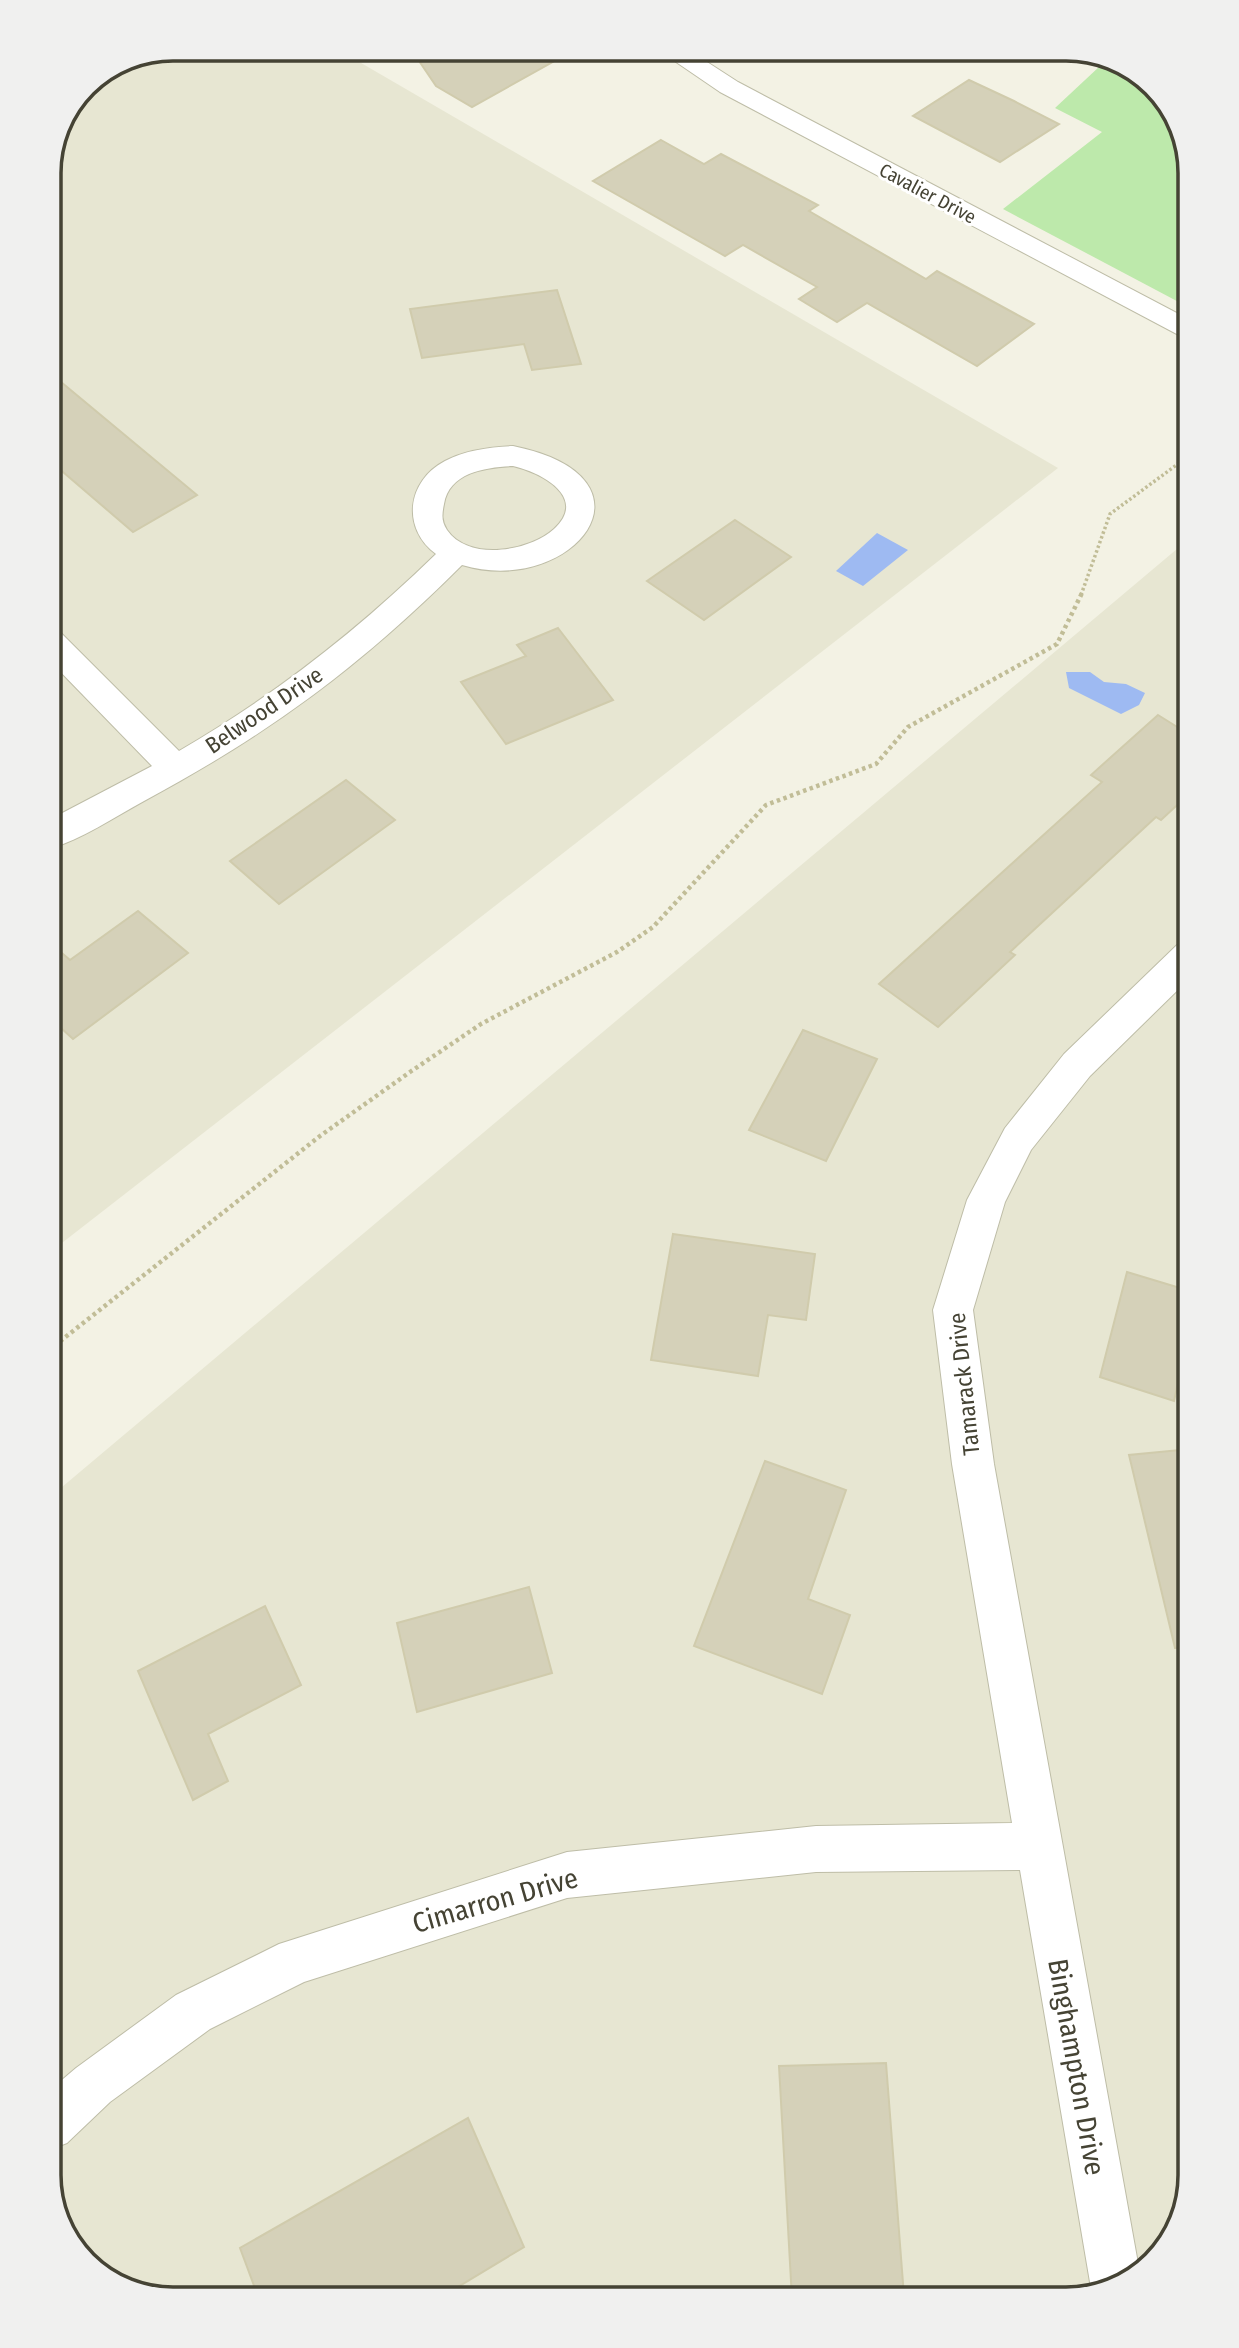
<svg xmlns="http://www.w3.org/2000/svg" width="1239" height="2348" viewBox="0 0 1239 2348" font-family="'Fira Sans Condensed',sans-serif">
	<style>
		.residential { fill: #e7e6d2 }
		.green { fill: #bde9ab }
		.water { fill: #9ebaf2 }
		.building { fill: #d5d1b9; stroke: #d0cbac; stroke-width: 2 }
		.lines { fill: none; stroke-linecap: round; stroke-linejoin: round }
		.minor-casing { stroke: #bebda7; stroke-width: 2 }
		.path-far1 { stroke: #c1bd97; stroke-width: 3.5; stroke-dasharray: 2.5 2.5; stroke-linecap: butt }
		.path { stroke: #c1bd97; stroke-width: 4.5; stroke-dasharray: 3.5 3.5; stroke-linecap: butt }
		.minor { fill: #fff; fill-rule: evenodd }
		.labels { text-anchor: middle; stroke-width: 6; stroke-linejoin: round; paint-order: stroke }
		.far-street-label { font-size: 19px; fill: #454334; stroke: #fff }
		.street-label { font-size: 23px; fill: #454334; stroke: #fff }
		.near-street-label { font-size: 28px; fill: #454334; stroke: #fff }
		.rim { fill: none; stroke: #454334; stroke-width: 3.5 }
	</style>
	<rect width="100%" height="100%" fill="#f3f2e4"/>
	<!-- residential -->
	<g class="residential">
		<path d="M173,49h164l721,419 -1009,785v-1088l37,-80 40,-27z"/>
		<path d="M1190,538v1637l-21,69 -55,45 -48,10h-901l-61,-21 -45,-55 -10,-48v-677z"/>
	</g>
	<!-- green -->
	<path class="green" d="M1101,58l34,12 45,55 10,48v135l-187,-99 99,-77 -47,-24 45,-42z"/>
	<!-- water -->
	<g class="water">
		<path d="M877,533l31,17 -45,36 -27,-15z"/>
		<path d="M1066,672h24l14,10 22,2 19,9 -6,12 -18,9 -52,-26z"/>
	</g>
	<!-- building -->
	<g class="building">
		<path d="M411,49h165l-104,58 -36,-21z"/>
		<path d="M969,80l45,21 45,23 -59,38 -87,-46z"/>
		<path d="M661,140l43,24 17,-10 97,51 -9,6 117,68 11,-8 97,53 -57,42 -110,-63 -30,19 -38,-23 18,-12 -74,-42 -18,11 -132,-75z"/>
		<path d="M557,290l24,74 -49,6 -8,-26 -102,14 -12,-49z"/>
		<path d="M49,372l148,123 -64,37 -84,-72z"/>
		<path d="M735,520l56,37 -87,63 -57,-39z"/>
		<path d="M558,628l55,72 -107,44 -45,-62 65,-26 -9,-11z"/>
		<path d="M1158,715l32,20v58l-29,27 -5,-3 -146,135 5,3 -77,72 -59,-43 223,-202 -11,-7z"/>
		<path d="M346,780l49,40 -116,84 -49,-43z"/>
		<path d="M138,911l50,42 -115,86 -24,-22v-75l21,18z"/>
		<path d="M803,1030l74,29 -51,102 -77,-31z"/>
		<path d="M673,1234l142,20 -9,66 -38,-5 -10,61 -107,-16z"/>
		<path d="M1127,1272l63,19v62l-5,-1 -11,49 -74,-24z"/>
		<path d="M1190,1449v198l-15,1 -46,-193z"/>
		<path d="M765,1461l81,29 -38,109 42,16 -28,79 -128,-48z"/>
		<path d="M529,1587l23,86 -135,39 -20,-89z"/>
		<path d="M265,1606l36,79 -93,49 20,47 -35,19 -55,-129z"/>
		<path d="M886,2063l18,233 -112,3 -13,-233z"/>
		<path d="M468,2118l56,129 -86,52h-179l-19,-51z"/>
	</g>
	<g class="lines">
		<!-- minor casing -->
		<g class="minor-casing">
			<g id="minor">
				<path d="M657,49h30l51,33 452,238v21l-470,-249z"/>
				<path d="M513,446c156,32 59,152 -51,119 -101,101 -193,169 -318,236 -31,17 -62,38 -95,48v-29l103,-54 -103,-106v-31l11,3 119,119c95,-55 178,-120 257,-197 -35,-26 -29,-73 9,-93 20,-11 45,-14 68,-15zM513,466c27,6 76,31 41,63 -24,22 -85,33 -107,1 -6,-9 -5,-16 -3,-26 5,-32 43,-37 69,-38z"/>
				<path d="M1190,941v37l-100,98 -59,74 -26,52 -32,108 21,154 145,805 -25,20 -22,5 -72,-424 -204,2 -249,26 -263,84 -94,47 -100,73 -43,41 -18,7v-59l27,-23 100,-73 103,-51 288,-92 249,-26 196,-3 -60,-359 -19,-154 34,-110 38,-72 59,-74 113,-109z"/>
			</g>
		</g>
		<!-- path-far1 -->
		<path class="path-far1" d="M1081,595l29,-81 80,-59"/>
		<!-- path -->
		<path class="path" d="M49,1350l271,-214 90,-64 71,-48 136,-72 36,-25 113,-122 110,-41 32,-37 149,-83 25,-51"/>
		<!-- minor -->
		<use href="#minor" class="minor"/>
	</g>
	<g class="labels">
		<!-- far-street labels -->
		<g class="far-street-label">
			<text transform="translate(928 193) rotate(28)" y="7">Cavalier Drive</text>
		</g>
		<!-- street labels -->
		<g class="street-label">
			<text transform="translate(264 710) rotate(-34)" y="8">Belwood Drive</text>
			<text transform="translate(964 1384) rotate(-96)" y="8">Tamarack Drive</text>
		</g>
		<!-- near-street labels -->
		<g class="near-street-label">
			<text transform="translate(495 1900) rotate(-16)" y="10">Cimarron Drive</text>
			<text transform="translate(1077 2067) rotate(80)" y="10">Binghampton Drive</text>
		</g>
	</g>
	<!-- crop -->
	<path d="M0 0H1239V2348H0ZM173 61H1066A112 112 0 0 1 1178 173V2175A112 112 0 0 1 1066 2287H173A112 112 0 0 1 61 2175V173A112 112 0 0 1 173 61Z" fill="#f0f0ef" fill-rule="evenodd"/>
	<path class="rim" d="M173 61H1066A112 112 0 0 1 1178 173V2175A112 112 0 0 1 1066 2287H173A112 112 0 0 1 61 2175V173A112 112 0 0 1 173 61Z"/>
</svg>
